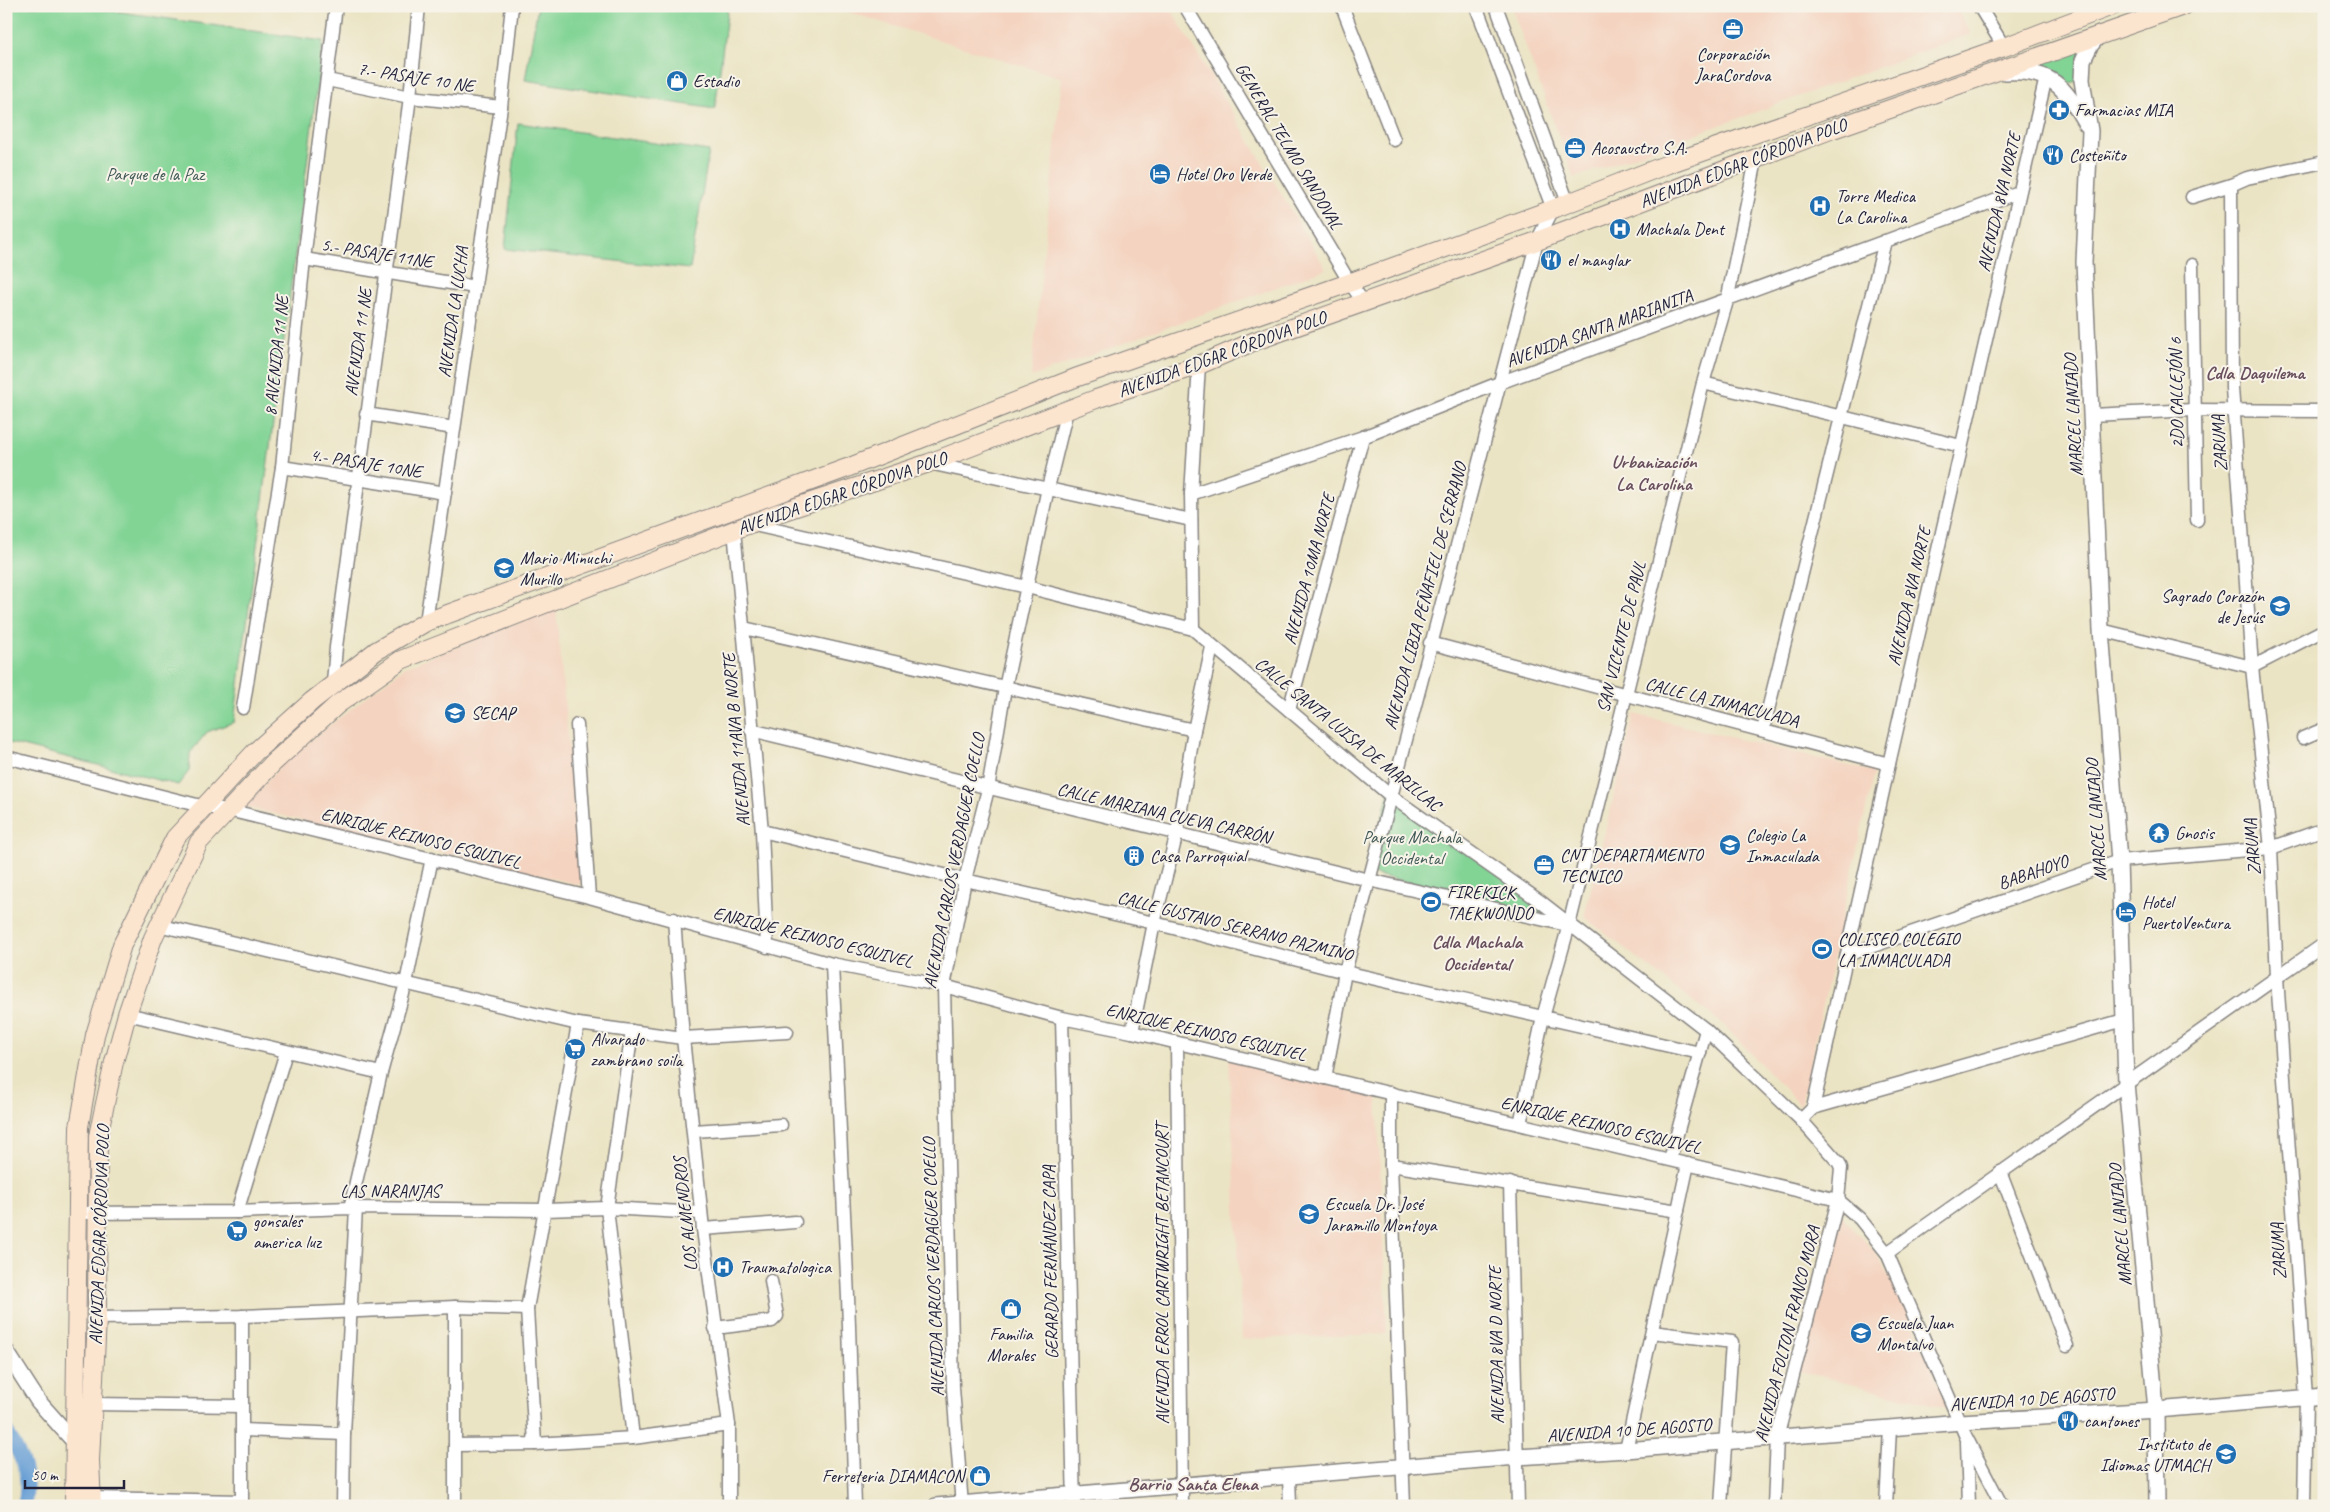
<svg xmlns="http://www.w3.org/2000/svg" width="2330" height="1512" viewBox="0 0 2330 1512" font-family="Caveat,sans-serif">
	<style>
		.built { fill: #f4d3c0 }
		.green { fill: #82d495; stroke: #527b68 }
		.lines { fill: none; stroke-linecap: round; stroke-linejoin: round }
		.canal { stroke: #679fd5; stroke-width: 14 }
		.minor-casing { stroke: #868380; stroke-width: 15 }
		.tertiary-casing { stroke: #868380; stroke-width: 18 }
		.secondary-casing { stroke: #868380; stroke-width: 20 }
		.minor { stroke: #fff; stroke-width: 12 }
		.tertiary { stroke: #fff; stroke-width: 15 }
		.secondary { stroke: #fce5cf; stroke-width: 18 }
		.labels { text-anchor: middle; stroke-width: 4; stroke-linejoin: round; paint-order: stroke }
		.poi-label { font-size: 18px; fill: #22223b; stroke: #f7f3e8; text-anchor: start }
		.street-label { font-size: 18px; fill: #22223b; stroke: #f7f3e8 }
		.park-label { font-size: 18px; fill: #3f5756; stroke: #f7f3e8 }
		.neighbourhood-label { font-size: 19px; font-weight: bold; fill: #6a505f; stroke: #f7f3e8 }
	</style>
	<rect width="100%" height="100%" fill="#f7f3e8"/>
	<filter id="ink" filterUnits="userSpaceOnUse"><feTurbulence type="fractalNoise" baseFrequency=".02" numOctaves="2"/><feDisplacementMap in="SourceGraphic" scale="10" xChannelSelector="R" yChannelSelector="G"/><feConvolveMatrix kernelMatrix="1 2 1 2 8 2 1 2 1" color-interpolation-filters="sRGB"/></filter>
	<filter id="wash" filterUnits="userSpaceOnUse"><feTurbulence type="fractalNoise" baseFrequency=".0096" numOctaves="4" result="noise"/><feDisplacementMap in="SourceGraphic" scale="20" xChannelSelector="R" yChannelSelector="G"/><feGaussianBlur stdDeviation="1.12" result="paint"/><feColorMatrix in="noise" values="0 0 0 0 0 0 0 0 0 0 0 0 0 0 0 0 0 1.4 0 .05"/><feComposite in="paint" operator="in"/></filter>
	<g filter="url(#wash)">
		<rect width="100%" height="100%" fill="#ebe4c4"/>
		<!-- built -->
		<g class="built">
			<path d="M829,6h340l157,263 -295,108 31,-299z"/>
			<path d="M1511,6h444l16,28 -397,144z"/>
			<path d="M556,608l25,277 -336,-78 40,-47 120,-93z"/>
			<path d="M1634,714l240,58 -73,334 -77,-81 -140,-108z"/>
			<path d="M1229,1059l148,35 10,240 -145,5z"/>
			<path d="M1835,1209l39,42 28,46 46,111 -153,-38z"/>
		</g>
		<!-- green -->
		<g class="green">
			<path d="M7,6h72l244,35 -89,681 -27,10 -17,21 -1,18 -11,14 -172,-43z"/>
			<path d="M538,6h190l-13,103 -190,-29z"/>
			<path d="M2083,45l-7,36 -6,3 -7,-7 -27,-15z"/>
			<path d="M518,123l191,28 -19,118 -185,-20z"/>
			<path d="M1390,787l176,133 -197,-47z"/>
		</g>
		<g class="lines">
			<!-- canal -->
			<path class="canal" d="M6,1430c15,26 26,45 18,76"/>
		</g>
	</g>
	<g filter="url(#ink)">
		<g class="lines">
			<!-- minor casing -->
			<g class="minor-casing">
				<g id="minor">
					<path d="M1185,6l165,277 14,20"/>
					<path d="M1342,6l52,134"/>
					<path d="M1496,6l72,197"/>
					<path d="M1979,6l25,41"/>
					<path d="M327,80l83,17 91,10"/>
					<path d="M2231,185l1,203 20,279 19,181 6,129 29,420 -2,109"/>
					<path d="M2192,197l39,-12 16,-7 77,-16"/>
					<path d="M304,259l171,28"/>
					<path d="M2192,265l5,255"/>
					<path d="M1703,383l258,63"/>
					<path d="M366,414l88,14"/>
					<path d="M2092,415l101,-5 131,1"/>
					<path d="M929,463l262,57"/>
					<path d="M282,467l163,26"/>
					<path d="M1191,494l172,-57 136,-54 520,-191"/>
					<path d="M750,524l277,63 166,42 199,168 149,105 165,128 95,90 38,43 2,5 -3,32 -61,238 -3,68"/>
					<path d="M734,530l28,301 5,116"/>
					<path d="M426,622l75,-515 11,-101"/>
					<path d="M744,628l450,102"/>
					<path d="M1193,629l-2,-135 8,-129"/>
					<path d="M2101,630l151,37 72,-37"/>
					<path d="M1430,643l459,121"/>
					<path d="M333,683l3,-36 74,-550 9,-91"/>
					<path d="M243,708l39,-241 22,-208 32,-253"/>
					<path d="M1289,710l74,-273"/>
					<path d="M577,725l12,172"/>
					<path d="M751,730l618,150 198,45"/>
					<path d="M1763,730l122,-489"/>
					<path d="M2303,738l21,-9"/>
					<path d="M6,757l199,50 23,3 361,87 243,67 112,22 118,32 70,14 706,168 22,19 27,34 79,184 36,69"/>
					<path d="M762,831l203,49 189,43 191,49 355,81"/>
					<path d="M674,919l9,119 20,191 26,196v81"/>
					<path d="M158,925l420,99 105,14 104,-6"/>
					<path d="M1847,955l272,-94 152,-13 53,-19"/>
					<path d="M832,964l16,333 7,209"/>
					<path d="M127,1014l254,59"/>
					<path d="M1062,1018l12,488"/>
					<path d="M632,1031l-25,177 26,230"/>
					<path d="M1132,1032l22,-109 23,-90 17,-103 18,-83"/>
					<path d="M1177,1043l5,463"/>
					<path d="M1325,1078l20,-106 192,-731 16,-32 -77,-203"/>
					<path d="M1391,1093v72l13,341"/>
					<path d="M1813,1108l311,-88"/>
					<path d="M1801,1120l12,-12 76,-344 157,-687"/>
					<path d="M1520,1124l23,-107 26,-92 134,-542 24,-82 29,-141"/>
					<path d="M694,1131l87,-6"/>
					<path d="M1670,1159l36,-129"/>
					<path d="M1391,1165l287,46"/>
					<path d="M2000,1172l67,174"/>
					<path d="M1510,1183l8,323"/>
					<path d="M350,1208l31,-135 25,-90 26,-125"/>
					<path d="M237,1212l49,-160"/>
					<path d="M78,1213l159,-1 113,-4 195,2 62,-2 94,5"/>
					<path d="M703,1229l92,-7"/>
					<path d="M1887,1253l437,-309"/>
					<path d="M455,1307v199"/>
					<path d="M97,1318l145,-2 213,-9 72,2"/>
					<path d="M715,1328l57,-7 5,-5 -6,-35"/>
					<path d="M1652,1332l80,10 -11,164"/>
					<path d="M93,1404l148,2"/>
					<path d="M242,1430l102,4"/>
					<path d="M1967,1442l2,64"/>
					<path d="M535,1444l-8,-135 51,-285"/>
					<path d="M455,1445l80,-1 98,-6 96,-13"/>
					<path d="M1626,1450l62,-286"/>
					<path d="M1289,1476l1,30"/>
					<path d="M92,1498l150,3"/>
					<path d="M242,1506v-190"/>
					<path d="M343,1506l1,-72 12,-226"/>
					<path d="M962,1506l-9,-118 -9,-402 21,-106 23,-91 17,-101 43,-200 19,-78"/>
					<path d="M1886,1506l4,-78"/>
				</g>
			</g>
			<!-- tertiary casing -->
			<g class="tertiary-casing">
				<g id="tertiary">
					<path d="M2100,34l-10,12 -7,14 -1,20 8,51 -6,131 17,368 18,231 7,222 30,327 1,96"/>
					<path d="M2005,72c46,-3 59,14 81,52"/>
					<path d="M6,1351l32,50 41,46"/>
					<path d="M936,1506l581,-49 109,-7 335,-28 195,-12 168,-14"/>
				</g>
			</g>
			<!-- secondary casing -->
			<g class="secondary-casing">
				<g id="secondary">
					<path d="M74,1506l5,-379 16,-92 27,-90 53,-107 80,-86 57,-51 64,-50 50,-29 421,-154 228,-90 271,-94 207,-75 115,-45 336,-117 108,-41"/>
					<path d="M92,1506l-2,-46 7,-142 1,-182 16,-74 13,-48 26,-76 46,-96 74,-79 65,-59 63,-44 377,-147 151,-50 167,-64 103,-34 56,-24 282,-100 296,-112 350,-123"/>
				</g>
			</g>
			<!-- minor -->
			<use href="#minor" class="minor"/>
			<!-- tertiary -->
			<use href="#tertiary" class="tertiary"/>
			<!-- secondary -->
			<use href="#secondary" class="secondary"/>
		</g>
	</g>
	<!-- icons -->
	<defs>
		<g id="office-disc" transform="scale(1.125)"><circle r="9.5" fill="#1f6fb2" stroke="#f7f3e8"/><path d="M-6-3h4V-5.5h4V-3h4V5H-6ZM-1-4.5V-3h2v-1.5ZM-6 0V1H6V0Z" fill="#fff"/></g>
		<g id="shop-disc" transform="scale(1.125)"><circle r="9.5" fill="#1f6fb2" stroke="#f7f3e8"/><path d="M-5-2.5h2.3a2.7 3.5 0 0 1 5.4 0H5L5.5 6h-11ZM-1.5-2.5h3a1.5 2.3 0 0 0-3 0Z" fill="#fff"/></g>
		<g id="pharmacy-disc" transform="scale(1.125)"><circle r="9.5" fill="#1f6fb2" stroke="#f7f3e8"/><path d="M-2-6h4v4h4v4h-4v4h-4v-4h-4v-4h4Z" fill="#fff"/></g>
		<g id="restaurant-disc" transform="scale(1.125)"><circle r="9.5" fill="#1f6fb2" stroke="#f7f3e8"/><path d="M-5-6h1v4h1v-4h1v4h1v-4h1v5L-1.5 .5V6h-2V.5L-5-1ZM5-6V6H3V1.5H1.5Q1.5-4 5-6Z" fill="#fff"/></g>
		<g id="hotel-disc" transform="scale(1.125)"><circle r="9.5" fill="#1f6fb2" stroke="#f7f3e8"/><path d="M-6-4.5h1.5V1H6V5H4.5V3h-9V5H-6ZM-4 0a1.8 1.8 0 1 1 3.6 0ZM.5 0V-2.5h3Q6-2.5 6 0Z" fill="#fff"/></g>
		<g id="hospital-disc" transform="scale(1.125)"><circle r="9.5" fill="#1f6fb2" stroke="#f7f3e8"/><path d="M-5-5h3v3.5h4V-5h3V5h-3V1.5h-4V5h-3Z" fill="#fff"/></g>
		<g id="school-disc" transform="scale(1.125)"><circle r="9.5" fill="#1f6fb2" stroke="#f7f3e8"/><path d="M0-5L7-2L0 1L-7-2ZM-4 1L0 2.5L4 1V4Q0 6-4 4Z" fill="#fff"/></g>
		<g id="university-disc" transform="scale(1.125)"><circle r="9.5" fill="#1f6fb2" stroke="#f7f3e8"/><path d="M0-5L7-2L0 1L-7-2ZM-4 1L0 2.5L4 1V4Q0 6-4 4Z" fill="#fff"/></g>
		<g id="temple-disc" transform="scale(1.125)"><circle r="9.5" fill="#1f6fb2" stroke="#f7f3e8"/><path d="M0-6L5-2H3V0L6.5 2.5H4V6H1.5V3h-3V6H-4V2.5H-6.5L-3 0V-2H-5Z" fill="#fff"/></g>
		<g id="building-disc" transform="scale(1.125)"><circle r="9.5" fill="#1f6fb2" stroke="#f7f3e8"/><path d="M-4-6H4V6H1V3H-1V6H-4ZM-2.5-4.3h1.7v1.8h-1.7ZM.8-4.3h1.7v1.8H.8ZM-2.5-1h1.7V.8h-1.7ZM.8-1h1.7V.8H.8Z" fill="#fff"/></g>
		<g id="stadium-disc" transform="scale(1.125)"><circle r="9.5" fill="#1f6fb2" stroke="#f7f3e8"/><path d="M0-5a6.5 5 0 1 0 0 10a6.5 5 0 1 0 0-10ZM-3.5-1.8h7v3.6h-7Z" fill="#fff"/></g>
		<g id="supermarket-disc" transform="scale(1.125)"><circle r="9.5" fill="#1f6fb2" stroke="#f7f3e8"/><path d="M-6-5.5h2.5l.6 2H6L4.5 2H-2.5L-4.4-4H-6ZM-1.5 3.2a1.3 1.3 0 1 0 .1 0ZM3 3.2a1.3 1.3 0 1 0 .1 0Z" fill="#fff"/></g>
	</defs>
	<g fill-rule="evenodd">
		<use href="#office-disc" x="1733" y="29"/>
		<use href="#shop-disc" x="677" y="81"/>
		<use href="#pharmacy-disc" x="2059" y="110"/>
		<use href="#office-disc" x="1575" y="148"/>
		<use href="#restaurant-disc" x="2053" y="155"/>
		<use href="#hotel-disc" x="1160" y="174"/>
		<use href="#hospital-disc" x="1820" y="206"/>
		<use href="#hospital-disc" x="1620" y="229"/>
		<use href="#restaurant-disc" x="1551" y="260"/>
		<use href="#school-disc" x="504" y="568"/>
		<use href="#school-disc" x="2280" y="606"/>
		<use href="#university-disc" x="455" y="713"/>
		<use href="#temple-disc" x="2159" y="833"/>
		<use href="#school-disc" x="1730" y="845"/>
		<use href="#building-disc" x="1134" y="856"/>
		<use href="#office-disc" x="1544" y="865"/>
		<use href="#stadium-disc" x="1431" y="902"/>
		<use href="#hotel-disc" x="2126" y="912"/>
		<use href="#stadium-disc" x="1822" y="949"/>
		<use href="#supermarket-disc" x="575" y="1049"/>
		<use href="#university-disc" x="1309" y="1214"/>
		<use href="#supermarket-disc" x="237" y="1231"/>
		<use href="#hospital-disc" x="723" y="1267"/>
		<use href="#shop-disc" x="1011" y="1309"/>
		<use href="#school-disc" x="1861" y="1333"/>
		<use href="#restaurant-disc" x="2068" y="1421"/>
		<use href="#school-disc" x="2226" y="1454"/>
		<use href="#shop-disc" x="980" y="1476"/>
	</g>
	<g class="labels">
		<!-- poi labels -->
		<g class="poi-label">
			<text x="1733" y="60" text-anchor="middle">Corporación<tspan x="1733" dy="21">JaraCordova</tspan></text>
			<text x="693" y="87">Estadio</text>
			<text x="2075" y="116">Farmacias MIA</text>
			<text x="1591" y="154">Acosaustro S.A.</text>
			<text x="2069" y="161">Costeñito</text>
			<text x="1176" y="180">Hotel Oro Verde</text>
			<text x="1836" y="202">Torre Medica<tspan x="1836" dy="21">La Carolina</tspan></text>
			<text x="1636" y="235">Machala Dent</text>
			<text x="1567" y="266">el manglar</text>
			<text x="520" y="564">Mario Minuchi<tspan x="520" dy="21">Murillo</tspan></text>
			<text x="2264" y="602" text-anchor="end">Sagrado Corazón<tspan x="2264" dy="21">de Jesús</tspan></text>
			<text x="471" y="719">SECAP</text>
			<text x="2175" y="839">Gnosis</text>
			<text x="1746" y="841">Colegio La<tspan x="1746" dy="21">Inmaculada</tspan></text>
			<text x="1560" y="861">CNT DEPARTAMENTO<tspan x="1560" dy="21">TECNICO</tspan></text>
			<text x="1150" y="862">Casa Parroquial</text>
			<text x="1447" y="898">FIREKICK<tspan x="1447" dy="21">TAEKWONDO</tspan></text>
			<text x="2142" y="908">Hotel<tspan x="2142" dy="21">PuertoVentura</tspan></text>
			<text x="1838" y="945">COLISEO COLEGIO<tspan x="1838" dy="21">LA INMACULADA</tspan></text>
			<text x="591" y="1045">Alvarado<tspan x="591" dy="21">zambrano soila</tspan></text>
			<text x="1325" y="1210">Escuela Dr. José<tspan x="1325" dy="21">Jaramillo Montoya</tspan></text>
			<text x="253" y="1227">gonsales<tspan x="253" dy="21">america luz</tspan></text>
			<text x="739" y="1273">Traumatologica</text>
			<text x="1877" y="1329">Escuela Juan<tspan x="1877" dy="21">Montalvo</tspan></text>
			<text x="1011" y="1340" text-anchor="middle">Familia<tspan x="1011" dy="21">Morales</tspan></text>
			<text x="2084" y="1427">cantones</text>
			<text x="2210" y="1450" text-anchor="end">Instituto de<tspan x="2210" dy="21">Idiomas UTMACH</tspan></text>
			<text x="964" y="1482" text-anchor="end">Ferreteria DIAMACON</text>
		</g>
		<!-- street labels -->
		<g class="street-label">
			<text transform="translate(416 77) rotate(9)" y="6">7.- PASAJE 10 NE</text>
			<text transform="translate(1289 146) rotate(59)" y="6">GENERAL TELMO SANDOVAL</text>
			<text transform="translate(1743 163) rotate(-21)" y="6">AVENIDA EDGAR CÓRDOVA POLO</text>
			<text transform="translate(1999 202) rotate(-77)" y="6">AVENIDA 8VA NORTE</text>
			<text transform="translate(377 253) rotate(9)" y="6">5.- PASAJE 11NE</text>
			<text transform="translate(453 312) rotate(-82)" y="6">AVENIDA LA LUCHA</text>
			<text transform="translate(1599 328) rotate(-20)" y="6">AVENIDA SANTA MARIANITA</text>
			<text transform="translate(358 342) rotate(-82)" y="6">AVENIDA 11 NE</text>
			<text transform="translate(1222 354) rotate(-20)" y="6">AVENIDA EDGAR CÓRDOVA POLO</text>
			<text transform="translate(276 356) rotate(-84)" y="6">8 AVENIDA 11 NE</text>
			<text transform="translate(2176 393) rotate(-91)" y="6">2DO CALLEJÓN 6</text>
			<text transform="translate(2073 415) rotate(-93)" y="6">MARCEL LANIADO</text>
			<text transform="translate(2219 443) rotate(-94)" y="6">ZARUMA</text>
			<text transform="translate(366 463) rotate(9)" y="6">4.- PASAJE 10NE</text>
			<text transform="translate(842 493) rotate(-19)" y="6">AVENIDA EDGAR CÓRDOVA POLO</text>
			<text transform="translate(1309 569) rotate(-75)" y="6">AVENIDA 10MA NORTE</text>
			<text transform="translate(1425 596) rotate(-75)" y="6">AVENIDA LIBIA PEÑAFIEL DE SERRANO</text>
			<text transform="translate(1909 596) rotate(-77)" y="6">AVENIDA 8VA NORTE</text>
			<text transform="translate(1621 637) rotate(-76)" y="6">SAN VICENTE DE PAUL</text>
			<text transform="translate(1722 702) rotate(14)" y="6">CALLE LA INMACULADA</text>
			<text transform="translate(1348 734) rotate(39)" y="6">CALLE SANTA LUISA DE MARILLAC</text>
			<text transform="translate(736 740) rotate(-95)" y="6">AVENIDA 11AVA B NORTE</text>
			<text transform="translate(1164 813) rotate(13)" y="6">CALLE MARIANA CUEVA CARRÓN</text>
			<text transform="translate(2096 820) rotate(-94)" y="6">MARCEL LANIADO</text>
			<text transform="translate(421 838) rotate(14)" y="6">ENRIQUE REINOSO ESQUIVEL</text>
			<text transform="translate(2252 847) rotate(-95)" y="6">ZARUMA</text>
			<text transform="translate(954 861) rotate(-79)" y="6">AVENIDA CARLOS VERDAGUER COELLO</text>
			<text transform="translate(2033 872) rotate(-19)" y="6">BABAHOYO</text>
			<text transform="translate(1235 926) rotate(14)" y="6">CALLE GUSTAVO SERRANO PAZMINO</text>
			<text transform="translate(813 937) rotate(14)" y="6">ENRIQUE REINOSO ESQUIVEL</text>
			<text transform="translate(1206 1032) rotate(13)" y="6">ENRIQUE REINOSO ESQUIVEL</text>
			<text transform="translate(1601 1125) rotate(13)" y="6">ENRIQUE REINOSO ESQUIVEL</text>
			<text x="390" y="1197">LAS NARANJAS</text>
			<text transform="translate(685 1214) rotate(-96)" y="6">LOS ALMENDROS</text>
			<text transform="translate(2120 1225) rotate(-95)" y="6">MARCEL LANIADO</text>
			<text transform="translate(99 1235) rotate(-88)" y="6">AVENIDA EDGAR CÓRDOVA POLO</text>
			<text transform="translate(2278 1251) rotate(-94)" y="6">ZARUMA</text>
			<text transform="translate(1050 1262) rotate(-91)" y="6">GERARDO FERNÁNDEZ CAPA</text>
			<text transform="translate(933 1267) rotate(-92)" y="6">AVENIDA CARLOS VERDAGUER COELLO</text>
			<text transform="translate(1162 1274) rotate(-90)" y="6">AVENIDA ERROL CARTWRIGHT BETANCOURT</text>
			<text transform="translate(1787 1334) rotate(-76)" y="6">AVENIDA FOLTON FRANCO MORA</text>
			<text transform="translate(1496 1345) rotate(-91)" y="6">AVENIDA 8VA D NORTE</text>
			<text transform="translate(2032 1399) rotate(-4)" y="6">AVENIDA 10 DE AGOSTO</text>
			<text transform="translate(1629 1430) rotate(-4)" y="6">AVENIDA 10 DE AGOSTO</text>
		</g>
		<!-- park labels -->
		<g class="park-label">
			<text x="155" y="180">Parque de la Paz</text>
			<text x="1412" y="843">Parque Machala<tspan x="1412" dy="21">Occidental</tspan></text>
		</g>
		<!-- neighbourhood labels -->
		<g class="neighbourhood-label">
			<text x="2255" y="379">Cdla Daquilema</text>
			<text x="1654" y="468">Urbanización<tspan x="1654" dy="22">La Carolina</tspan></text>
			<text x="1477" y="948">Cdla Machala<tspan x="1477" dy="22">Occidental</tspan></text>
			<text x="1193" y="1490">Barrio Santa Elena</text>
		</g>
	</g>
	<!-- margin -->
	<rect width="2330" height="1512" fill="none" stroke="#f7f3e8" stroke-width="25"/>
	<!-- scale -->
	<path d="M25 1480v8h99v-8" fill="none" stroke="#22223b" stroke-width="2.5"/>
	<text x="32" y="1480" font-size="15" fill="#22223b" stroke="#f7f3e8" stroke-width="4" paint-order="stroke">50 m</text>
</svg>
